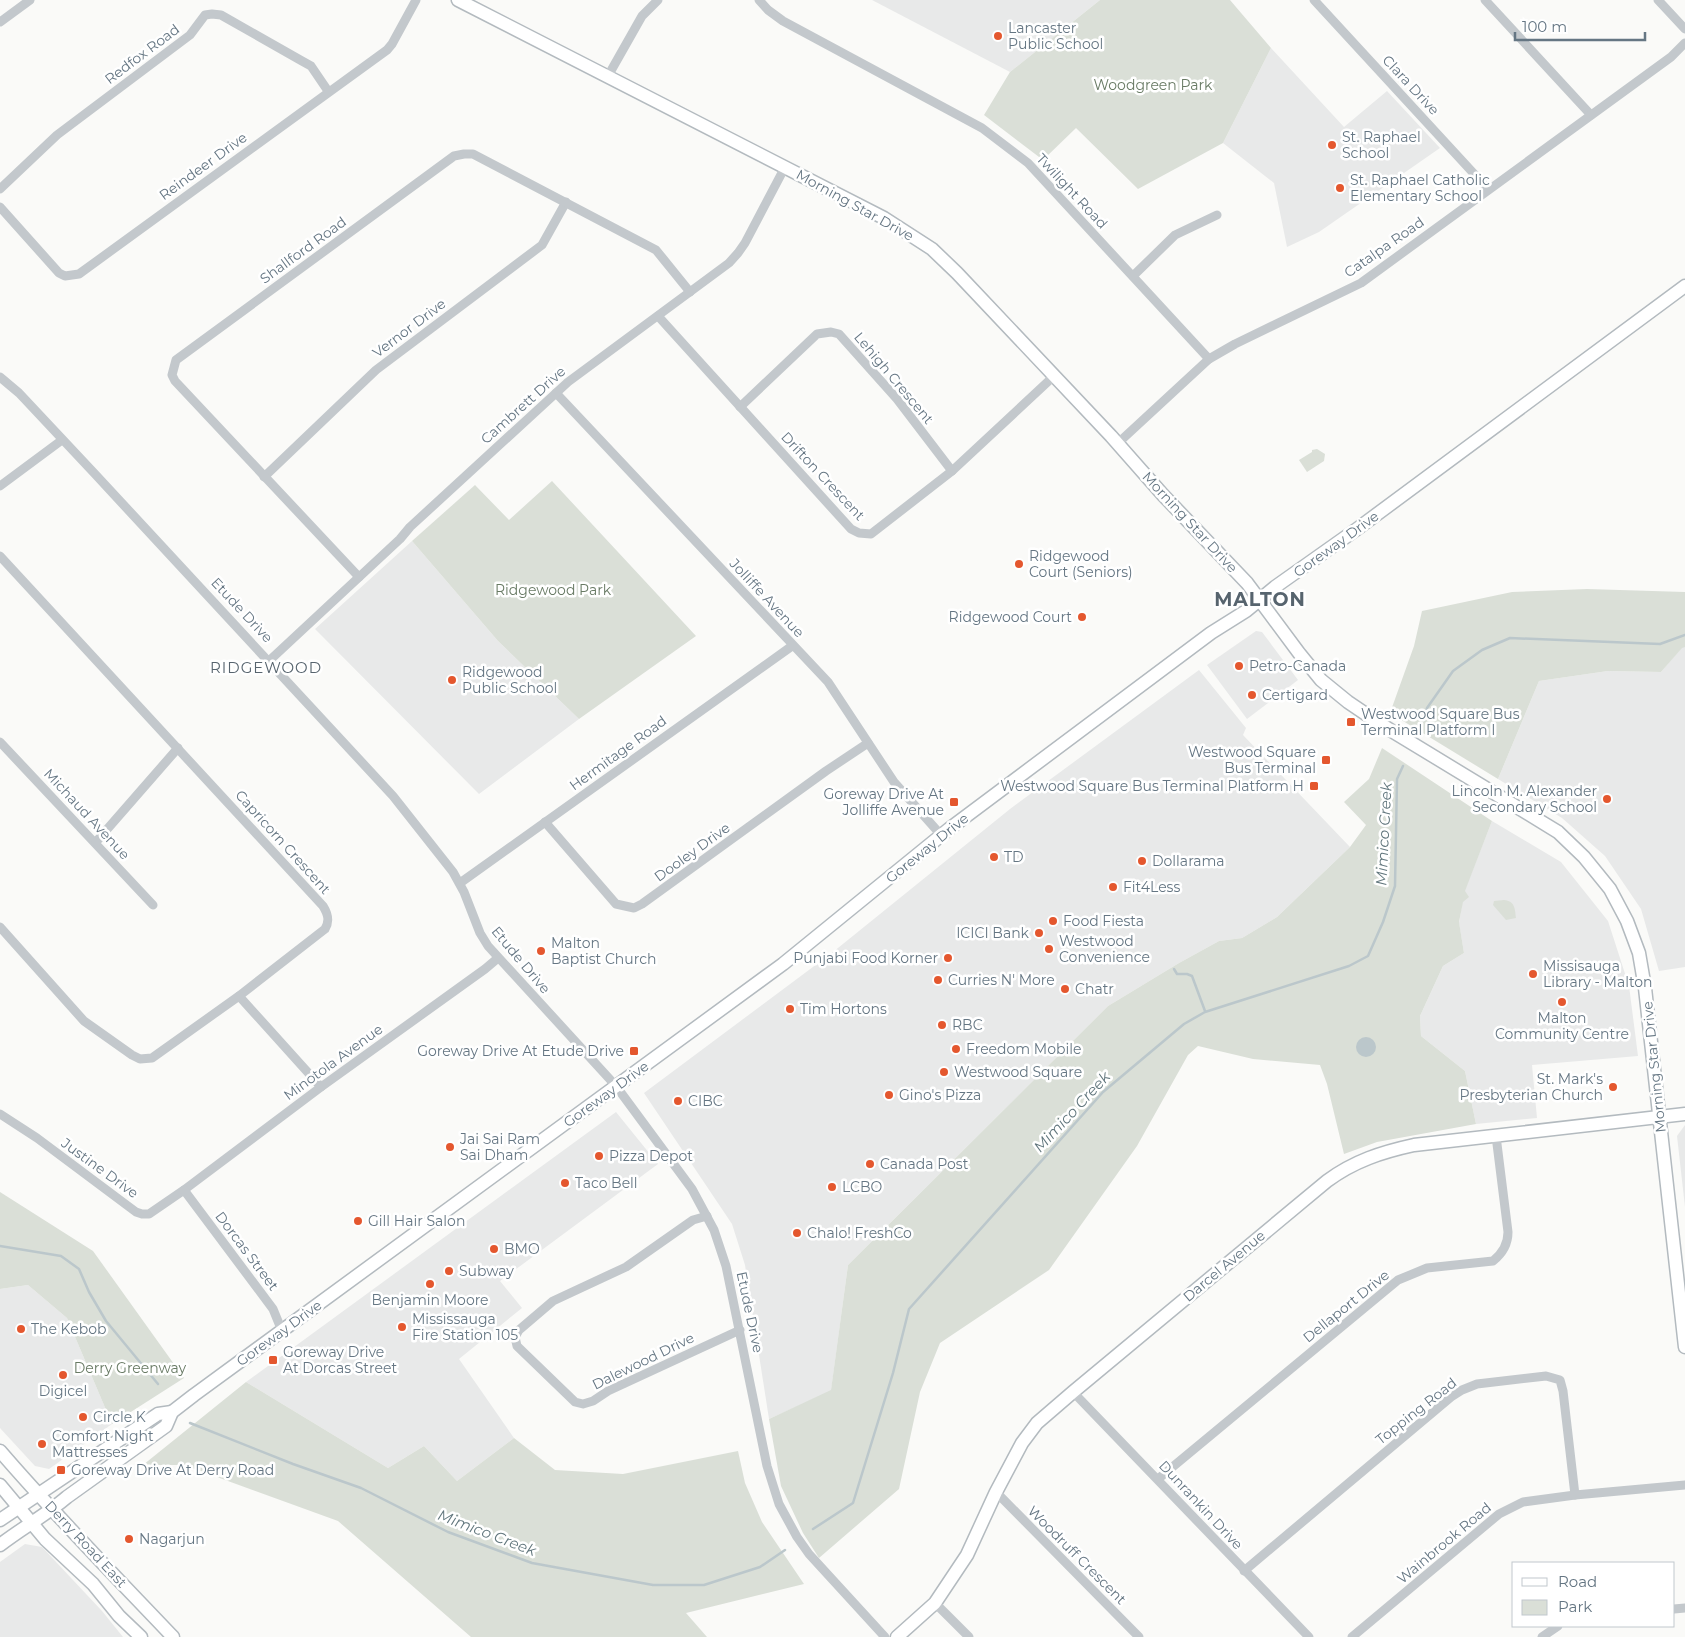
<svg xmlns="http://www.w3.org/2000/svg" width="1685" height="1637" viewBox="0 0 1685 1637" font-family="Montserrat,sans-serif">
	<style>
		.built { fill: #e8e9e9 }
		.green { fill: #dadfd7 }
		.water { fill: #bbc7cb }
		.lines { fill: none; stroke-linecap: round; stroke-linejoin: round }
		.stream { stroke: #bbc7cb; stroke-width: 2.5 }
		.secondary-casing { stroke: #b3babf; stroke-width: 15 }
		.street { stroke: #c3c8cc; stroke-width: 9 }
		.secondary { stroke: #fff; stroke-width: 12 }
		.poi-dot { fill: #e4572e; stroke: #fff; stroke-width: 2 }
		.labels { text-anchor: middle; stroke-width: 5; stroke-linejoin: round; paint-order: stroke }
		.poi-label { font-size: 14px; fill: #657683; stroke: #fff; text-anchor: start }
		.street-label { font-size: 14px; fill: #657683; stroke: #fff }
		.park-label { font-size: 14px; fill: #687a64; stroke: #fff }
		.neighbourhood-label { font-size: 15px; letter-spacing: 1px; fill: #57646e; stroke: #fff }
		.water-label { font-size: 15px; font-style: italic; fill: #60757c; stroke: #fff }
		.district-label { font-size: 19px; font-weight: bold; letter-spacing: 1px; fill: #57646e; stroke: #fff }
	</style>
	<rect width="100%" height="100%" fill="#fafaf8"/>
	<!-- built -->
	<g class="built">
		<path d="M872,0h228l-90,72z"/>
		<path d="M1271,48l73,79 43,-36 53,57 -121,84 -32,15 -13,-64 -51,-40z"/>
		<path d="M412,541l86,100 81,78 -100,75 -164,-165z"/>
		<path d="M1256,631l6,1 36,48 -51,39 -40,-54z"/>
		<path d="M1682,647h3v320l-26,4 -18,-62 -36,-53 -43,-38 -64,-39 41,-98 69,-10 53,1z"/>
		<path d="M1199,670l47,58 -3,7 107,112 -73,70 -35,21 -23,3 -40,22 -71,43 -260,259 -17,126 -62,28 -24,-154 -13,-41 -88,-131 189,-141 177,-143z"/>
		<path d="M1492,821l69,41 47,59 21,65 9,70 -106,9 5,53 -61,6 -11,-53 -44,-35 -1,-20 23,-50 21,-13 -5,-30 5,-31z"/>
		<path d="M616,1112l42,52 -158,117 22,27 -63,51 55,79 -57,43 -33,-35 -36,22 -142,-86z"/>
		<path d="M1685,1125v82l-8,-71z"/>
		<path d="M28,1285l39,33 45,106 -63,45 -14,-3 -35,-38v-139z"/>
		<path d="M25,1544l17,3 60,64 21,26h-123v-75z"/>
	</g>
	<!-- green -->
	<g class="green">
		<path d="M1100,0h130l41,48 -48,95 -85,46 -62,-61 -33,32 -59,-45 26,-43z"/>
		<path d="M1317,449l8,5 -1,7 -17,11 -8,-12 13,-8v-2z"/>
		<path d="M552,481l144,155 -117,83 -81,-78 -86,-100 63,-56 34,35z"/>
		<path d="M1587,589l98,3v55l-3,1 -21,24 -53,-1 -69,10 -41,98 -108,-66 24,-67 8,-35 90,-19z"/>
		<path d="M1382,748l110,73 -27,70 4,6 -6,5 -4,20 5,31 -21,13 -23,50 1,20 44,35 11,53 -99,18 -33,12 -17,-70 -7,-19 -67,-6 -55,-13 -10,9 -51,91 -88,124 -109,73 -20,49 -21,97 -80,69 -16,-25 -22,-47 -12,-67 62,-29 17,-125 260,-259 71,-43 40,-22 23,-3 35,-21 73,-70 16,-22 -22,-23 25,-23z"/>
		<path d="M1504,900c11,1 11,9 12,18l-10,2 -13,-15 1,-4z"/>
		<path d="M0,1192l93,59 91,127 -72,46 -45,-106 -39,-33 -28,4z"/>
		<path d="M246,1382l142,86 36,-22 33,35 57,-43 41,32 68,4 115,-23 7,32 17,39 42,62 -118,29 21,24h-236l-133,-116 -154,-56h-41z"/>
	</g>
	<!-- water -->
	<circle class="water" cx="1366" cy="1047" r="10"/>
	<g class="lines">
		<!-- stream -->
		<g class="stream">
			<path d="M1424,720l3,-12 26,-37 29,-21 28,-12 150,6 25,-9"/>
			<path d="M1174,969l3,5h10l5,2 13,35"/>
			<path d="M0,1246l61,10 18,13 10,23 17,29 52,63"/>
			<path d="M190,1423l103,41 68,24 87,44 84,31 121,22h51l56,-18 25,-17"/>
			<path d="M813,1529l40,-26 40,-130 16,-64 194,-217 81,-68 21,-12 144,-46 19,-10 15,-34 12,-36 2,-107 6,-13"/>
		</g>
		<!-- secondary casing -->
		<g class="secondary-casing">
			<g id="secondary">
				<path d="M458,0l426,218 48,31 25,24 154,163 52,59 84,88 52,70 22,27 27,22 34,23 176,107 26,25 26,32 17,32 12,32 6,35 40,359"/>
				<path d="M0,1451c55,64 115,125 173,186"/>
				<path d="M0,1485l45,54 48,45 26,32 22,21"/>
				<path d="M0,1520l158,-106 14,-2"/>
				<path d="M0,1545c22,-17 46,-30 67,-48l99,-71 6,-14 22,-17 589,-431 166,-135 262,-196 35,-22 29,-24 82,-58 328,-243"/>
				<path d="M897,1637l38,-34 32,-48 29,-63 26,-49 15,-20 36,-31 254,-211c27,-20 55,-29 87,-36l271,-31"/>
			</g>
		</g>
		<!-- street -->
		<g class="street">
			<path d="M759,0l9,10 15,11 199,107 46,35 181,196"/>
			<path d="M1314,0l174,189"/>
			<path d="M1485,0l106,115"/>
			<path d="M1658,0l27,29"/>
			<path d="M0,22l30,-22"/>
			<path d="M608,76l34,-60 16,-16"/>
			<path d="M0,189l57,-54 133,-100 15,-20 7,-1 9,1 81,46 9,5 17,25"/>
			<path d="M0,207l59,66 6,3 14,-2 308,-224 5,-6 24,-44"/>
			<path d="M1133,276l42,-41 42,-20"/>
			<path d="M658,316l193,213 8,4 12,1 81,-63 102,-95"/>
			<path d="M0,377l19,16 76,81 298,322 60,76 11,20 16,41 8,13 128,140 76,103 22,41 12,36 41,200 12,38 18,33 12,17 76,83"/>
			<path d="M556,393l272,289 66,100 47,53"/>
			<path d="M740,407l77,-73 14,-2 8,2 58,65 55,72"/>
			<path d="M1117,444l92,-85 26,-15 126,-61 310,-226 14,-14"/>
			<path d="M264,477l112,-107 166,-125 24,-43"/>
			<path d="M0,486l62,-46"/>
			<path d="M0,556l323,350c5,8 7,15 2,23l-86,67 -87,62 -12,1 -8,-4 -48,-34 -84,-94"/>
			<path d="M359,577l-184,-196 -3,-6 4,-15 278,-204 10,-2h9l183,96 34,42"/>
			<path d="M270,660l130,-121 10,-12 158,-145 161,-119 9,-10 7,-10 40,-76"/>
			<path d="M0,742l153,163"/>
			<path d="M545,822l71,82 18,4 8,-4 184,-133 42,-28"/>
			<path d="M96,842l82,-94"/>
			<path d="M460,883l332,-237"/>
			<path d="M239,996l82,91"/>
			<path d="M0,1114l37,24 99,74 6,2h7l35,-24 137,-103 164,-118 13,-11"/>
			<path d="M184,1190l89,119 9,22"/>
			<path d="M707,1216l-14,4 -67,47 -73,34 -34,29 -4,7 2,9 58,56 8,2 10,-3 15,-10 132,-61"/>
			<path d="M1073,1392l236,245"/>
			<path d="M1158,1479l240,-199 29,-12 66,-7c10,-8 15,-17 15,-29l-12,-96"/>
			<path d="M996,1492l143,145"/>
			<path d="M1244,1571l207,-174 11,-7 15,-6 69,-8 14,4 3,11 12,104"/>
			<path d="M935,1603l34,34"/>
			<path d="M1674,1609l11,-1"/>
			<path d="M1352,1637l147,-123 24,-12 52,-7 110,-10"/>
			<path d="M1542,1637l16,-11"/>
		</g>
		<!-- secondary -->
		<use href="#secondary" class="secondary"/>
	</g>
	<!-- markers -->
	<g class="poi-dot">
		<circle cx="998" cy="36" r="5"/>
		<circle cx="1332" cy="145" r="5"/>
		<circle cx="1340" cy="188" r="5"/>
		<circle cx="1019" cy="564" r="5"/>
		<circle cx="1082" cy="617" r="5"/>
		<circle cx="1239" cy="666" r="5"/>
		<circle cx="452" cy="680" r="5"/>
		<circle cx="1252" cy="695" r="5"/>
		<rect x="1346" y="717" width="10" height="10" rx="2.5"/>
		<rect x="1321" y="755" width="10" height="10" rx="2.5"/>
		<rect x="1309" y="781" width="10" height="10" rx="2.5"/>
		<circle cx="1607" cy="799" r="5"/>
		<rect x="949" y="797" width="10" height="10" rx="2.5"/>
		<circle cx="994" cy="857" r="5"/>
		<circle cx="1142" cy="861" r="5"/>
		<circle cx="1113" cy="887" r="5"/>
		<circle cx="1053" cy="921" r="5"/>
		<circle cx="1039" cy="933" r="5"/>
		<circle cx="1049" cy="949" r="5"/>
		<circle cx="541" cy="951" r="5"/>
		<circle cx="948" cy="958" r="5"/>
		<circle cx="1533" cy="974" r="5"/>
		<circle cx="938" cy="980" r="5"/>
		<circle cx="1065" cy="989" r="5"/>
		<circle cx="1562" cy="1002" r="5"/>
		<circle cx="790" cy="1009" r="5"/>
		<circle cx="942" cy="1025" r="5"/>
		<circle cx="956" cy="1049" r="5"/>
		<rect x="629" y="1046" width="10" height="10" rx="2.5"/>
		<circle cx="944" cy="1072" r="5"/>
		<circle cx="1613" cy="1087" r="5"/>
		<circle cx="889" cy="1095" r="5"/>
		<circle cx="678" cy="1101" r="5"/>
		<circle cx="450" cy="1147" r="5"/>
		<circle cx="599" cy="1156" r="5"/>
		<circle cx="870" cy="1164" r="5"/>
		<circle cx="565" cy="1183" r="5"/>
		<circle cx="832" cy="1187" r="5"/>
		<circle cx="358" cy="1221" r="5"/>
		<circle cx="797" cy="1233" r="5"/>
		<circle cx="494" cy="1249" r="5"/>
		<circle cx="449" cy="1271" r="5"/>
		<circle cx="430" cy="1284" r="5"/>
		<circle cx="402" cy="1327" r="5"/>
		<circle cx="21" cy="1329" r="5"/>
		<rect x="268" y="1355" width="10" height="10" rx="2.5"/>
		<circle cx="63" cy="1375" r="5"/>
		<circle cx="83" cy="1417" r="5"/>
		<circle cx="42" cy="1444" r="5"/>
		<rect x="56" y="1465" width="10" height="10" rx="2.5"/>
		<circle cx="129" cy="1539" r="5"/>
	</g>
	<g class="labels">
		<!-- poi labels -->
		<g class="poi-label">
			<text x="1008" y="33">Lancaster<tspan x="1008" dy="16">Public School</tspan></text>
			<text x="1342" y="142">St. Raphael<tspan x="1342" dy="16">School</tspan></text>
			<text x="1350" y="185">St. Raphael Catholic<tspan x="1350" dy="16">Elementary School</tspan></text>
			<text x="1029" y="561">Ridgewood<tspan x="1029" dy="16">Court (Seniors)</tspan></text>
			<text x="1072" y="622" text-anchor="end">Ridgewood Court</text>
			<text x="1249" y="671">Petro-Canada</text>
			<text x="462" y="677">Ridgewood<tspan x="462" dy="16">Public School</tspan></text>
			<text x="1262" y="700">Certigard</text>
			<text x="1361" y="719">Westwood Square Bus<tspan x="1361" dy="16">Terminal Platform I</tspan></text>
			<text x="1316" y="757" text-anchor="end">Westwood Square<tspan x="1316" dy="16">Bus Terminal</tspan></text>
			<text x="1304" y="791" text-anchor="end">Westwood Square Bus Terminal Platform H</text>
			<text x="1597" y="796" text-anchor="end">Lincoln M. Alexander<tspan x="1597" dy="16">Secondary School</tspan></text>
			<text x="944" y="799" text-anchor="end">Goreway Drive At<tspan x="944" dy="16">Jolliffe Avenue</tspan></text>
			<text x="1004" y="862">TD</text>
			<text x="1152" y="866">Dollarama</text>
			<text x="1123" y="892">Fit4Less</text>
			<text x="1063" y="926">Food Fiesta</text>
			<text x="1029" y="938" text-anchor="end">ICICI Bank</text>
			<text x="1059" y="946">Westwood<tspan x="1059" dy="16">Convenience</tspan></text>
			<text x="551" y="948">Malton<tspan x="551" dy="16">Baptist Church</tspan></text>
			<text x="938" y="963" text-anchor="end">Punjabi Food Korner</text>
			<text x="1543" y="971">Missisauga<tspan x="1543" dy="16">Library - Malton</tspan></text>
			<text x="948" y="985">Curries N' More</text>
			<text x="1075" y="994">Chatr</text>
			<text x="800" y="1014">Tim Hortons</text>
			<text x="1562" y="1023" text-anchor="middle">Malton<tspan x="1562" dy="16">Community Centre</tspan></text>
			<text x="952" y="1030">RBC</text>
			<text x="966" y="1054">Freedom Mobile</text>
			<text x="624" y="1056" text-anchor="end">Goreway Drive At Etude Drive</text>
			<text x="954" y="1077">Westwood Square</text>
			<text x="1603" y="1084" text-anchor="end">St. Mark's<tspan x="1603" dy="16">Presbyterian Church</tspan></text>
			<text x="899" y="1100">Gino's Pizza</text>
			<text x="688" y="1106">CIBC</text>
			<text x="460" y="1144">Jai Sai Ram<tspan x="460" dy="16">Sai Dham</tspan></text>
			<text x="609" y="1161">Pizza Depot</text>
			<text x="880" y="1169">Canada Post</text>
			<text x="575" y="1188">Taco Bell</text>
			<text x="842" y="1192">LCBO</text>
			<text x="368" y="1226">Gill Hair Salon</text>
			<text x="807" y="1238">Chalo! FreshCo</text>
			<text x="504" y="1254">BMO</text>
			<text x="459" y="1276">Subway</text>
			<text x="430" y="1305" text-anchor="middle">Benjamin Moore</text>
			<text x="412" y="1324">Mississauga<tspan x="412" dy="16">Fire Station 105</tspan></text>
			<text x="31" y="1334">The Kebob</text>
			<text x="283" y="1357">Goreway Drive<tspan x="283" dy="16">At Dorcas Street</tspan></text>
			<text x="63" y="1396" text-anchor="middle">Digicel</text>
			<text x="93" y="1422">Circle K</text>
			<text x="52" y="1441">Comfort Night<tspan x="52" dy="16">Mattresses</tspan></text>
			<text x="71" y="1475">Goreway Drive At Derry Road</text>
			<text x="139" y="1544">Nagarjun</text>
		</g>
		<!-- street labels -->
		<g class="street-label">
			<text transform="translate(142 54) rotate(-37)" y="5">Redfox Road</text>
			<text transform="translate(1411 85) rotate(47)" y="5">Clara Drive</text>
			<text transform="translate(203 166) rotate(-36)" y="5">Reindeer Drive</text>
			<text transform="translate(1072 191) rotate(47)" y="5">Twilight Road</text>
			<text transform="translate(855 205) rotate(29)" y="5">Morning Star Drive</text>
			<text transform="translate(1384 247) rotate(-35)" y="5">Catalpa Road</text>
			<text transform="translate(303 250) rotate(-36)" y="5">Shallford Road</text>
			<text transform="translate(409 328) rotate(-37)" y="5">Vernor Drive</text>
			<text transform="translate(894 378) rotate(50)" y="5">Lehigh Crescent</text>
			<text transform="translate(523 405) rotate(-42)" y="5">Cambrett Drive</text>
			<text transform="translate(823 476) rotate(47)" y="5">Drifton Crescent</text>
			<text transform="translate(1190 522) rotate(47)" y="5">Morning Star Drive</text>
			<text transform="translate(1336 544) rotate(-36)" y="5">Goreway Drive</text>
			<text transform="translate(767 598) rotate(47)" y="5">Jolliffe Avenue</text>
			<text transform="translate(242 610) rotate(47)" y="5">Etude Drive</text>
			<text transform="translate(618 753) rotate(-36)" y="5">Hermitage Road</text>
			<text transform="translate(87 814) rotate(47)" y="5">Michaud Avenue</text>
			<text transform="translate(283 842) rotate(48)" y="5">Capricorn Crescent</text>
			<text transform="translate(927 848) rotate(-39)" y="5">Goreway Drive</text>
			<text transform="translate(692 852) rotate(-36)" y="5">Dooley Drive</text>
			<text transform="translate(521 960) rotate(50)" y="5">Etude Drive</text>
			<text transform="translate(333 1062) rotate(-36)" y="5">Minotola Avenue</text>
			<text transform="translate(1654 1067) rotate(-96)" y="5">Morning Star Drive</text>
			<text transform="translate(606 1094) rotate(-36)" y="5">Goreway Drive</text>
			<text transform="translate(100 1168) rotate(36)" y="5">Justine Drive</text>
			<text transform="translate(247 1251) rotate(53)" y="5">Dorcas Street</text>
			<text transform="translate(1224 1266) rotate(-40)" y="5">Darcel Avenue</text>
			<text transform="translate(1346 1306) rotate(-39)" y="5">Dellaport Drive</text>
			<text transform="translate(750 1312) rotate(78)" y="5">Etude Drive</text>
			<text transform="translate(279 1333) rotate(-36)" y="5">Goreway Drive</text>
			<text transform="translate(643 1361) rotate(-26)" y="5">Dalewood Drive</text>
			<text transform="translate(1416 1411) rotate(-38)" y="5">Topping Road</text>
			<text transform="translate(1201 1505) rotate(47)" y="5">Dunrankin Drive</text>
			<text transform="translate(1444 1543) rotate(-40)" y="5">Wainbrook Road</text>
			<text transform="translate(86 1544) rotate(47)" y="5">Derry Road East</text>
			<text transform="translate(1077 1555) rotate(45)" y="5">Woodruff Crescent</text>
		</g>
		<!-- park labels -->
		<g class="park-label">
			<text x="1153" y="90">Woodgreen Park</text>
			<text x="553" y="595">Ridgewood Park</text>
			<text x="130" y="1373">Derry Greenway</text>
		</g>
		<!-- neighbourhood labels -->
		<g class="neighbourhood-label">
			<text x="266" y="673">RIDGEWOOD</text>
		</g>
		<!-- water labels -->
		<g class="water-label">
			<text transform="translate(1384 834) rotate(-87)" y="5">Mimico Creek</text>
			<text transform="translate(1072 1112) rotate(-47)" y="5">Mimico Creek</text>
			<text transform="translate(487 1533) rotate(21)" y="5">Mimico Creek</text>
		</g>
		<!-- district labels -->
		<g class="district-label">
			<text x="1260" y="606">MALTON</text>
		</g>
	</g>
	<!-- legend -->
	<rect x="1512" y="1562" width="162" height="65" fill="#ffffff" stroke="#c1c8cd"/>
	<rect x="1522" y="1578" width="25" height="8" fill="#ffffff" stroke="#c1c8cd"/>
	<text x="1558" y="1587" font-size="15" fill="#657683">Road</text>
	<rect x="1522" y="1600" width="25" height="15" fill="#dadfd7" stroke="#c1c8cd"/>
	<text x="1558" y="1612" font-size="15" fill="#657683">Park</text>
	<!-- scale -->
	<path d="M1515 32v8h130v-8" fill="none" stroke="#657683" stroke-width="2.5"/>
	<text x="1522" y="32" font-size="15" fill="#657683" stroke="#ffffff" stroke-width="4" paint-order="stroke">100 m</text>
</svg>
